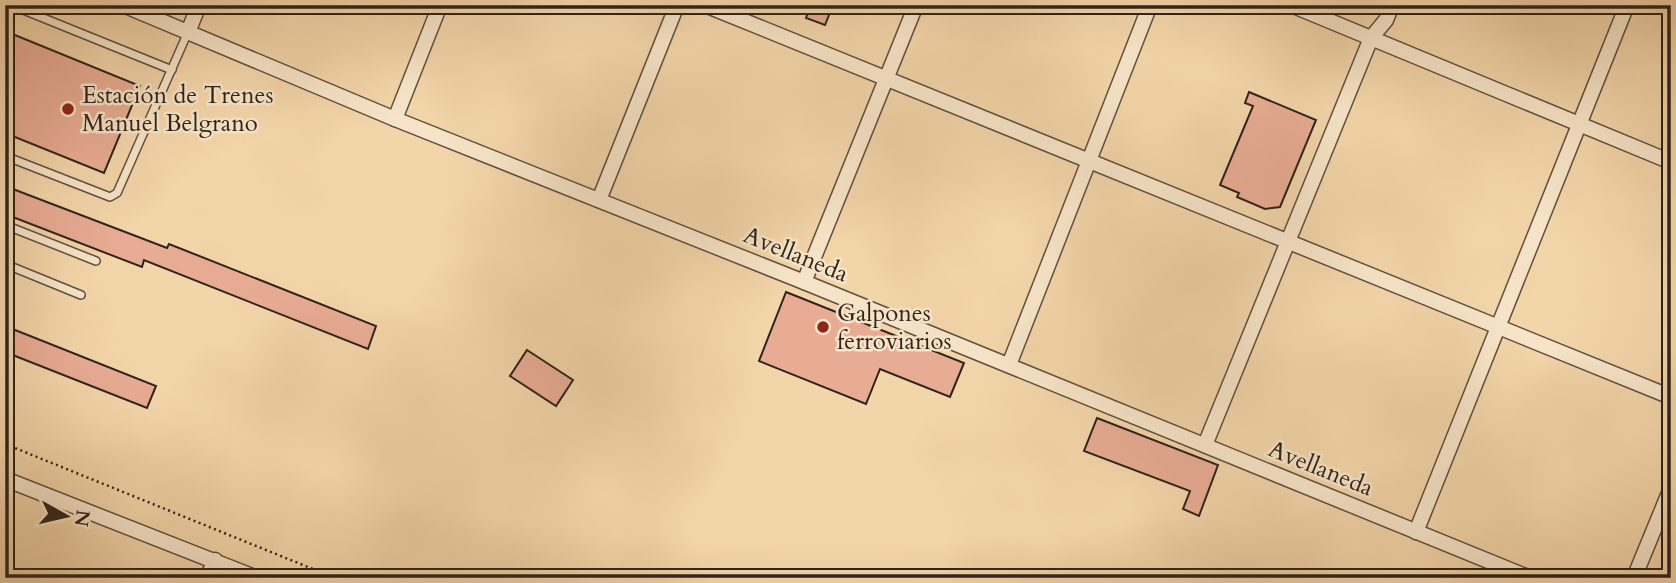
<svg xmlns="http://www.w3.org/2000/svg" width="1676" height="583" viewBox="0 0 1676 583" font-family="Cardo,serif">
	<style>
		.building { fill: #e8ac94; stroke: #30231b; stroke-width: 2 }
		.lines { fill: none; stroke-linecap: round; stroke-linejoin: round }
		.service-casing { stroke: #61503f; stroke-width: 10 }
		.minor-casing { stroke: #61503f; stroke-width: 17 }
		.path { stroke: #30231b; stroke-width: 2.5; stroke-dasharray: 2 3.5; stroke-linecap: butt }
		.service { stroke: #f7e4c8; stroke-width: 7 }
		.minor { stroke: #f7e4c8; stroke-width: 14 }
		.poi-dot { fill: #8f2418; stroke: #f7e4c8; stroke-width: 2.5 }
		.labels { text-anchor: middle; stroke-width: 5; stroke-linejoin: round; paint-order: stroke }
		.poi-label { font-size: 24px; fill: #30231b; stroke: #f7e4c8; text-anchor: start }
		.street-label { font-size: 24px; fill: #30231b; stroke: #f7e4c8 }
	</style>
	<rect width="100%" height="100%" fill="#f3d5aa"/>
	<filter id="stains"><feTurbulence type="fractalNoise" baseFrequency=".00286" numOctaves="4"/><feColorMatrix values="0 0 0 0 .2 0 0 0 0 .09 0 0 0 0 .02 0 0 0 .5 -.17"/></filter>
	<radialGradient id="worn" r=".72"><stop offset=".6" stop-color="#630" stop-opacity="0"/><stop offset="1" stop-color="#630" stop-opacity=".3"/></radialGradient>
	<!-- building -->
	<g class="building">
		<path d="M811,5h22l-8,20 -19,-7z"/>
		<path d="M5,31l135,55 -36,87 -99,-40z"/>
		<path d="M1249,92l67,28 -36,87 -15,2 -28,-12 2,-4 -19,-8 33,-79 -8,-3z"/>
		<path d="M5,186l162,62 2,-4 207,82 -8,23 -224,-89 -2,7 -137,-53z"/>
		<path d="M786,292l178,71 -14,34 -70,-28 -14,35 -107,-43z"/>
		<path d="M5,326l151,60 -9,22 -142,-56z"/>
		<path d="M527,350l46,30 -17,26 -46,-30z"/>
		<path d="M1097,418l121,47 -19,51 -16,-7 7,-18 -106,-40z"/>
	</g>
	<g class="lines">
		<!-- service casing -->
		<g class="service-casing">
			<g id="service">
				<path d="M11,5l161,65"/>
				<path d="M5,156l105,41 7,-4 71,-161"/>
				<path d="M5,225l91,36"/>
				<path d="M5,264l76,31"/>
			</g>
		</g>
		<!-- minor casing -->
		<g class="minor-casing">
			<g id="minor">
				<path d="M123,5l272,114 409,163 726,296"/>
				<path d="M705,5l966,392"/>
				<path d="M1291,5l380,157"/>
				<path d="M188,32l11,-27"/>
				<path d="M395,119l45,-114"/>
				<path d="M599,200l78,-195"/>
				<path d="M804,282l112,-277"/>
				<path d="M1009,365l141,-360"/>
				<path d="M1205,445l166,-407 15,-18 6,-15"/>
				<path d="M5,479l252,99"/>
				<path d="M1416,532l211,-527"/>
				<path d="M207,578l8,-18"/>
				<path d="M1634,578l37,-90"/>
			</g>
		</g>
		<!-- path -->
		<path class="path" d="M5,444l330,134"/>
		<!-- service -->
		<use href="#service" class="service"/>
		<!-- minor -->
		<use href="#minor" class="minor"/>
	</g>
	<!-- markers -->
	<g class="poi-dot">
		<circle cx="68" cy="109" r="7"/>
		<circle cx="823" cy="327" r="7"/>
	</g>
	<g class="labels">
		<!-- poi labels -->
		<g class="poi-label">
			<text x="82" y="103">Estación de Trenes<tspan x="82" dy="28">Manuel Belgrano</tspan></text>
			<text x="837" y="321">Galpones<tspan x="837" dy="28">ferroviarios</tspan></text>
		</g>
		<!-- street labels -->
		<g class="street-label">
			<text transform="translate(796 254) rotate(22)" y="8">Avellaneda</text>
			<text transform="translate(1321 468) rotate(22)" y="8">Avellaneda</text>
		</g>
	</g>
	<!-- margin -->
	<rect width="1676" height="583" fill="none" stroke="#f3d5aa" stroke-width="28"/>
	<rect x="7" y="7" width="1662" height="569" fill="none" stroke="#30231b" stroke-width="3.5"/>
	<rect x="14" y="14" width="1648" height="555" fill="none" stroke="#30231b" stroke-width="2"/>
	<!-- north arrow -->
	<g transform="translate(66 516) rotate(98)" stroke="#f7e4c8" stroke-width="5" paint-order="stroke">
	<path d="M0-5L12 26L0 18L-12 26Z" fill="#30231b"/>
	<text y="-10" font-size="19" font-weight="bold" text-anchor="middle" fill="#30231b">N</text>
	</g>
	<rect width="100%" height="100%" filter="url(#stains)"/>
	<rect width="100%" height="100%" fill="url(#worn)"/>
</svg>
